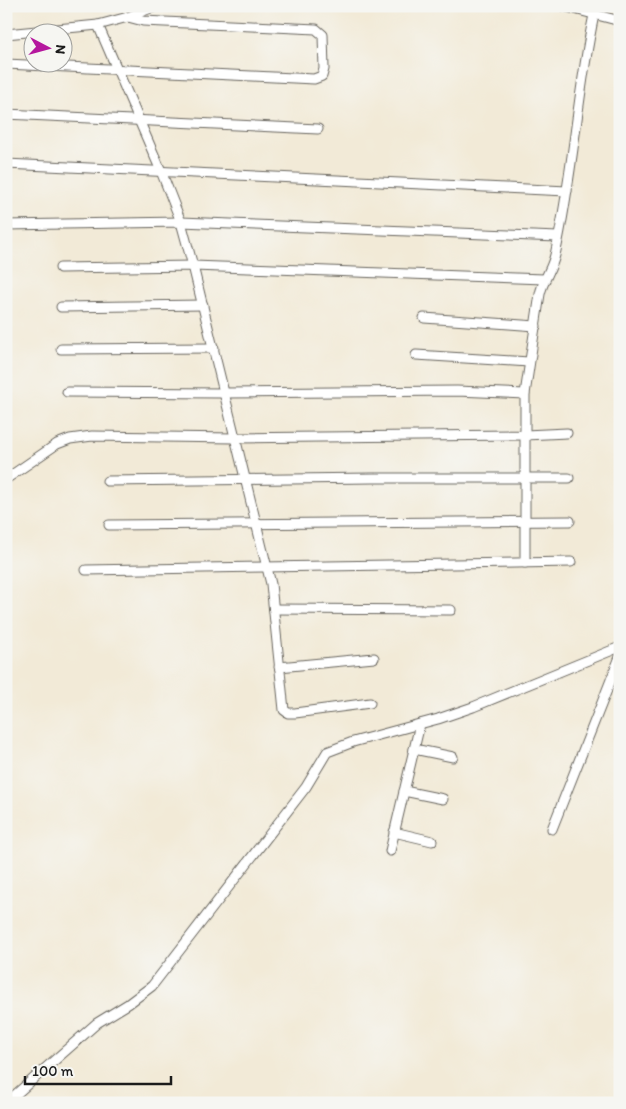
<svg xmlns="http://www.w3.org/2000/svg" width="626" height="1109" viewBox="0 0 626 1109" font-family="Itim,sans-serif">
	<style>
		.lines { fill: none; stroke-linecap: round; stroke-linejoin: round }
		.minor-casing { stroke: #67645d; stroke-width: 11 }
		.minor { stroke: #fff; stroke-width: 9 }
	</style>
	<rect width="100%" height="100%" fill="#f6f6f2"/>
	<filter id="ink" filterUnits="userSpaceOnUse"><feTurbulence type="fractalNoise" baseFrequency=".02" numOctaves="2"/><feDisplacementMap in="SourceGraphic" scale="10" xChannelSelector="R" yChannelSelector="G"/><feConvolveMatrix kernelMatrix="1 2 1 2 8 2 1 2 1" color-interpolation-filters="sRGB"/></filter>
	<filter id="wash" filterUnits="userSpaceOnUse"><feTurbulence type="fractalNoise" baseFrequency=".0096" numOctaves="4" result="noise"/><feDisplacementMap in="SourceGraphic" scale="20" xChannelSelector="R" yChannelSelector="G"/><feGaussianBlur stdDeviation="1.12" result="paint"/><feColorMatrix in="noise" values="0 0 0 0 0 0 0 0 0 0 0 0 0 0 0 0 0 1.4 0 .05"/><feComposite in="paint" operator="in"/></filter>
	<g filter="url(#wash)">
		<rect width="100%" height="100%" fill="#f2ead7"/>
	</g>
	<g filter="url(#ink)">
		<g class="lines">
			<!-- minor casing -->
			<g class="minor-casing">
				<g id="minor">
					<path d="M563,6l57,15"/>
					<path d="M98,25l63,146 20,51 12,44 78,318 13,126 4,3h7l75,-10"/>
					<path d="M6,34l92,-9 30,-8 28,-11"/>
					<path d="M6,64l308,15 8,-3 2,-7 -1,-34 -7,-6 -173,-8 -15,-4"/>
					<path d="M6,114l312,15"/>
					<path d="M6,164l561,27"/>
					<path d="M6,225l175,-3 377,15"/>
					<path d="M60,268l133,-2 351,13"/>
					<path d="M61,307l142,-2"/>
					<path d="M424,318l112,8"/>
					<path d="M61,349l153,-1"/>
					<path d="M416,355l113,7"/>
					<path d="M67,392l156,1 234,-2 68,3"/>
					<path d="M6,479l51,-35 13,-5 22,-3 142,2 291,-3 42,-2"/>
					<path d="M107,481l266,-3h196"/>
					<path d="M109,525l461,-4"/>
					<path d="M525,563v-169l15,-100c3,-14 12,-25 15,-39 18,-79 22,-161 39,-240"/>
					<path d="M86,570l485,-8"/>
					<path d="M274,609l177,1"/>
					<path d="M279,667l95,-9"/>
					<path d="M414,749l39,8"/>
					<path d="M404,791l39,8"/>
					<path d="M552,829l68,-172"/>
					<path d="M394,832l38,9"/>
					<path d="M390,851l30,-127"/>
					<path d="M6,1103l91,-80 31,-19 24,-18 154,-199 21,-35 26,-10 85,-23 35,-12 147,-60"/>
				</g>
			</g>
			<!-- minor -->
			<use href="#minor" class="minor"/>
		</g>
	</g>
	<!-- margin -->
	<rect width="626" height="1109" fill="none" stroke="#f6f6f2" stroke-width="25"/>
	<!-- north arrow -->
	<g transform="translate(48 48) rotate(96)"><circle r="24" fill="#f6f6f2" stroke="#9f9f9c"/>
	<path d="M0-4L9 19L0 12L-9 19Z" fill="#b5179e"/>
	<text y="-8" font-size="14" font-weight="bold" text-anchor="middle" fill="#1c1c1c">N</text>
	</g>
	<!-- scale -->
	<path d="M25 1076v8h146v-8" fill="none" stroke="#1c1c1c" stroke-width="2.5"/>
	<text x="32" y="1076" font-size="15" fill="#1c1c1c" stroke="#f6f6f2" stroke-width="4" paint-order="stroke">100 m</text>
</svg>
